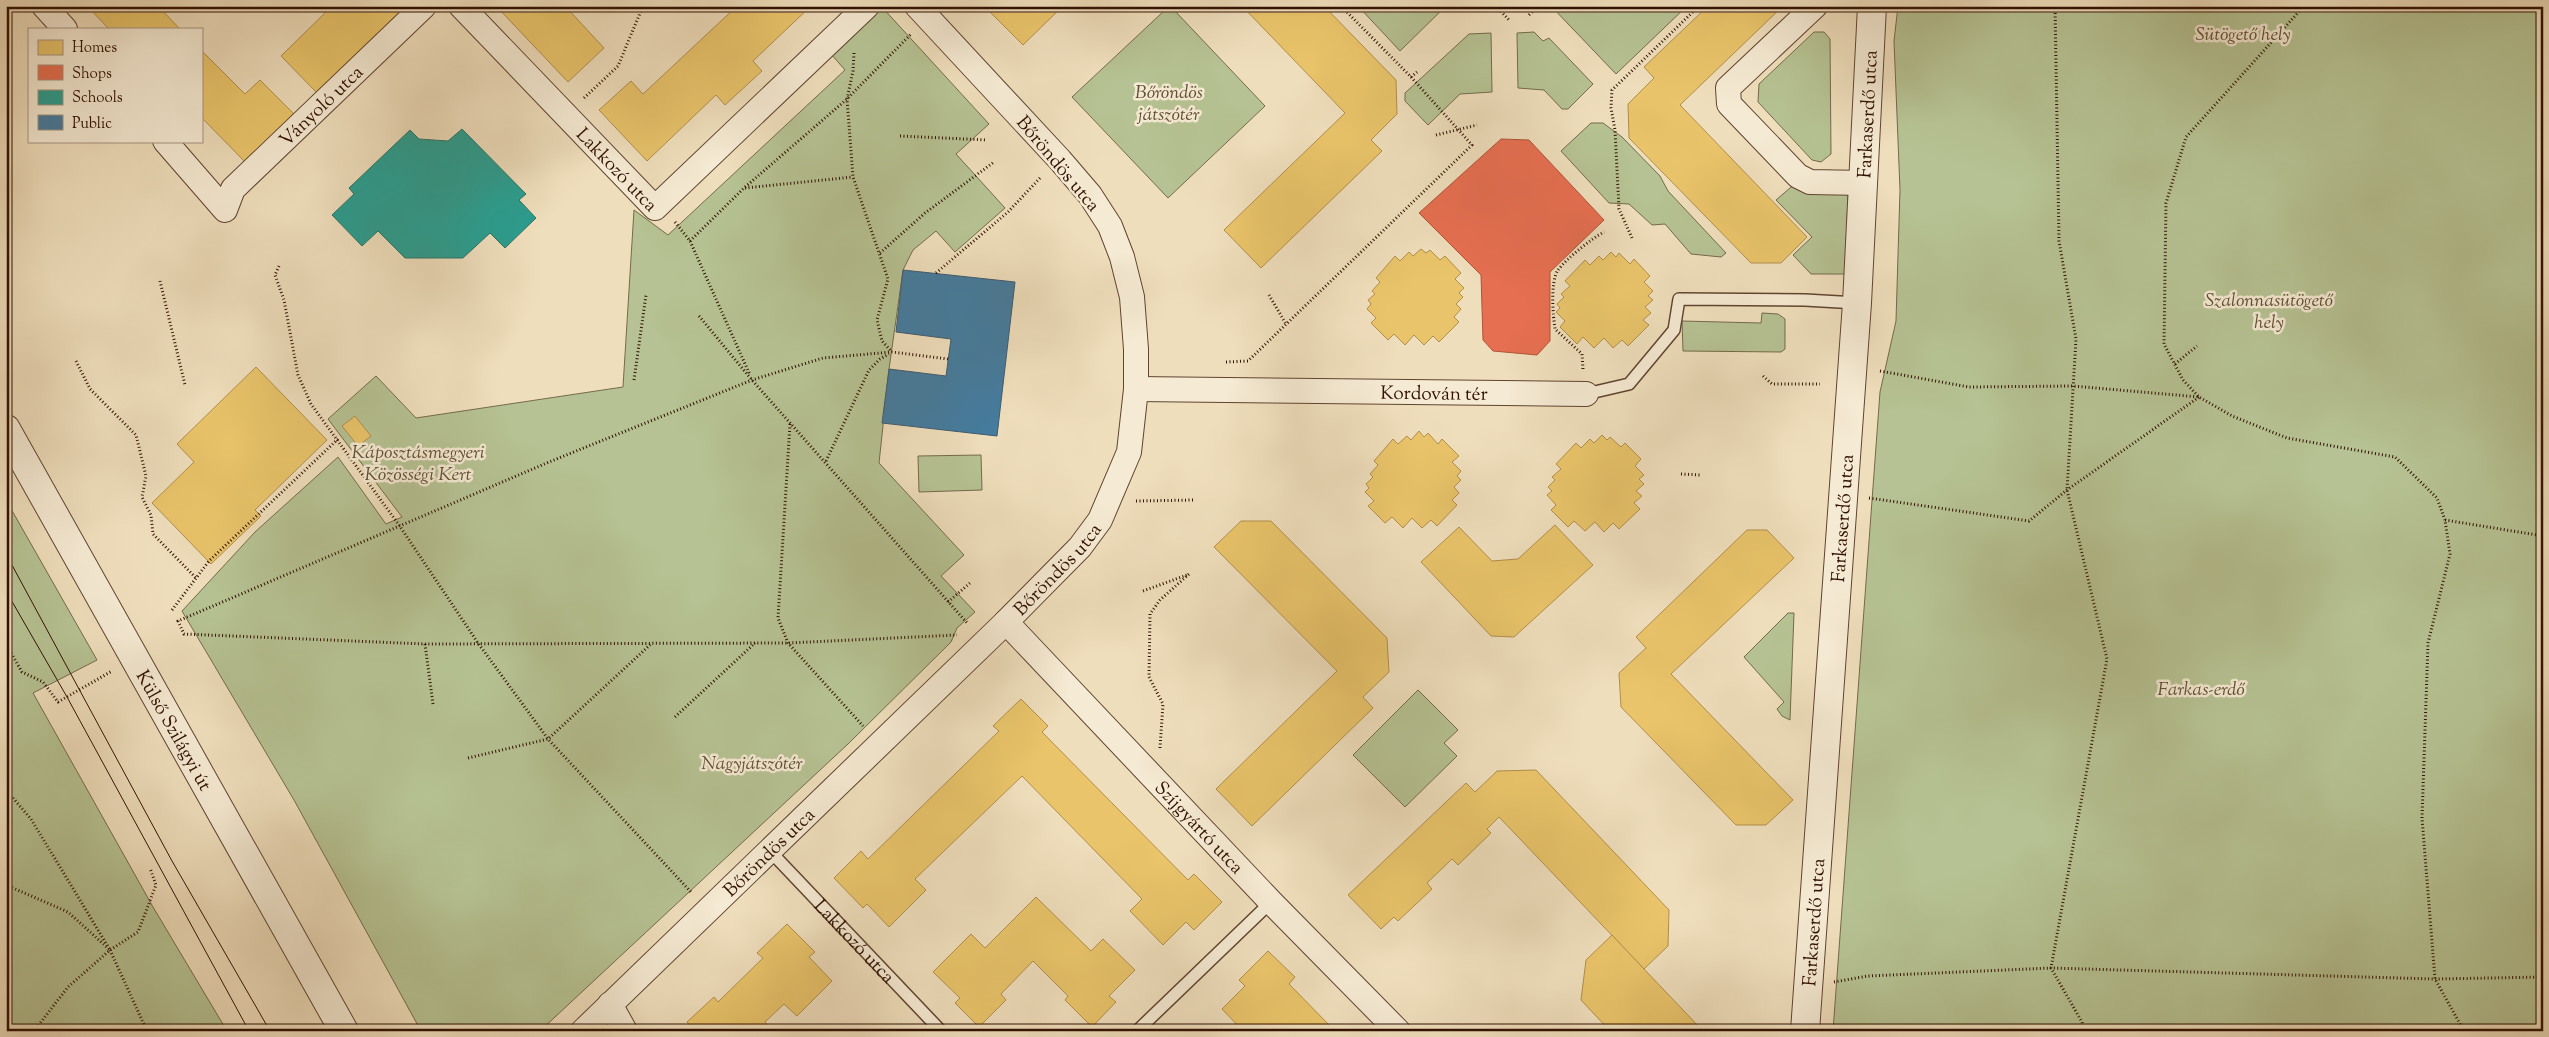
<svg xmlns="http://www.w3.org/2000/svg" width="2549" height="1037" viewBox="0 0 2549 1037" font-family="'Sorts Mill Goudy',serif">
	<style>
		.green { fill: #b6c293; stroke: #746a4a }
		.homes { fill: #e9c46a; stroke: #b28e4b }
		.shops { fill: #e76f51; stroke: #b05339 }
		.schools { fill: #2a9d8f; stroke: #2c7365 }
		.public { fill: #457b9d; stroke: #3f5b6e }
		.lines { fill: none; stroke-linecap: round; stroke-linejoin: round }
		.service-casing { stroke: #604430; stroke-width: 14 }
		.minor-casing { stroke: #604430; stroke-width: 26 }
		.tertiary-casing { stroke: #604430; stroke-width: 30 }
		.path { stroke: #311102; stroke-width: 3; stroke-dasharray: 1 2.5; stroke-linecap: butt }
		.service { stroke: #f5ead3; stroke-width: 11 }
		.minor { stroke: #f5ead3; stroke-width: 24 }
		.tertiary { stroke: #f5ead3; stroke-width: 28 }
		.tram { stroke: #311102; stroke-width: 1 }
		.labels { text-anchor: middle; stroke-width: 5; stroke-linejoin: round; paint-order: stroke }
		.park-label { font-size: 19px; font-style: italic; fill: #604f35; stroke: #f5ead3 }
		.street-label { font-size: 19px; fill: #311102; stroke: #f5ead3 }
	</style>
	<rect width="100%" height="100%" fill="#efdebc"/>
	<filter id="stains"><feTurbulence type="fractalNoise" baseFrequency=".004" numOctaves="4"/><feColorMatrix values="0 0 0 0 .2 0 0 0 0 .09 0 0 0 0 .02 0 0 0 .5 -.17"/></filter>
	<radialGradient id="worn" r=".72"><stop offset=".6" stop-color="#630" stop-opacity="0"/><stop offset="1" stop-color="#630" stop-opacity=".3"/></radialGradient>
	<!-- green -->
	<g class="green">
		<path d="M881,6l108,118 -33,30 49,54 -50,44 -19,-21 -23,19 -10,20 -14,99 -10,94 85,92 -23,21 34,36 -18,16 -6,14 -103,102 -308,287h-119l-127,-231 -112,-189 73,-79 83,-75 48,67 16,-7 -74,-98 48,-43 40,42 207,-31 11,-177 34,25 177,-165 -14,-16z"/>
		<path d="M1358,6h88l-46,45z"/>
		<path d="M1551,6h136l-71,68z"/>
		<path d="M1898,6h645v1025h-710l47,-639 16,-71 4,-131 -6,-149z"/>
		<path d="M1165,10l10,1 90,95 -97,92 -96,-101z"/>
		<path d="M1534,32l9,9 6,-3 44,46 -25,25h-6l-18,-19 -26,-2 -1,-55z"/>
		<path d="M1814,32h10l6,7 1,115 -10,8 -9,-2 -54,-58 1,-18z"/>
		<path d="M1491,33l1,59 -32,2 -32,31 -23,-24v-8l64,-59z"/>
		<path d="M1591,123h12l19,14 38,39 8,15 58,62 -5,4 -30,-3 -26,-30 -13,1 -23,-21 -20,-1 -48,-52z"/>
		<path d="M1797,182l48,9 3,4 -3,79h-34l-18,-19 19,-18 -36,-37z"/>
		<path d="M1762,313l16,1 7,5v30l-4,3 -98,-1 -1,-30 79,2z"/>
		<path d="M981,455l1,35 -63,2 -1,-36z"/>
		<path d="M6,500l91,160 -64,33 120,214 74,124h-221z"/>
		<path d="M1788,613h6l-4,107 -8,-4 -5,-7 7,-7 -40,-45z"/>
		<path d="M1418,690l40,40 -14,13 13,13 -52,51 -52,-52z"/>
	</g>
	<!-- homes -->
	<g class="homes">
		<path d="M87,6h71l22,23h-71z"/>
		<path d="M332,6h76l-90,88 -37,-38z"/>
		<path d="M496,6h69l39,42 -36,34z"/>
		<path d="M737,6h74l-58,55 9,10 -37,34 -9,-10 -69,66 -48,-51 32,-29 12,13z"/>
		<path d="M990,6h73l-40,39 -36,-36z"/>
		<path d="M1242,6h82l72,74 1,34 -26,26 11,11 -121,117 -37,-38 121,-117z"/>
		<path d="M1708,6h75l-103,99 127,132 -26,26h-30l-122,-125 -1,-34 26,-26 -10,-11z"/>
		<path d="M201,50l44,44 15,-14 35,35 -48,49 -46,-47z"/>
		<path d="M1421,249l5,4 4,-3 10,10 5,-4 16,17 -6,6 9,9 -5,5 4,4 -7,7 5,5 -7,8 5,5 -20,20 -6,-6 -9,9 -10,-10 -9,10 -11,-11 -6,6 -17,-17 5,-5 -9,-9 4,-5 -3,-4 7,-6 -3,-3 8,-9 -4,-4 19,-22 5,5 9,-9 4,4z"/>
		<path d="M1611,252l5,5 3,-4 11,11 4,-5 16,17 -6,6 9,9 -5,5 5,4 -8,7 6,6 -8,7 6,5 -21,21 -6,-6 -9,8 -9,-10 -10,10 -11,-11 -6,7 -17,-17 5,-6 -9,-9 4,-4 -3,-4 7,-7 -3,-3 9,-8 -5,-5 20,-21 5,5 9,-9 4,4z"/>
		<path d="M256,367l71,73 -72,70 6,6 -50,48 -59,-61 42,-41 -17,-18z"/>
		<path d="M355,416l16,20 -13,10 -16,-20z"/>
		<path d="M1419,431l5,6 4,-4 10,11 4,-5 17,17 -7,6 9,9 -4,5 4,4 -7,7 5,6 -7,7 5,5 -20,21 -6,-6 -9,8 -10,-10 -9,10 -11,-11 -7,6 -17,-17 6,-5 -9,-9 4,-4 -3,-4 7,-7 -3,-3 8,-9 -4,-4 19,-22 5,5 9,-8 4,4z"/>
		<path d="M1602,435l5,5 3,-3 11,10 4,-4 16,16 -6,7 9,9 -5,4 5,5 -8,7 6,5 -8,7 6,6 -21,20 -6,-6 -9,9 -9,-10 -10,9 -11,-10 -6,6 -17,-17 5,-5 -9,-10 5,-4 -4,-4 7,-7 -3,-3 9,-8 -5,-5 20,-21 5,5 9,-9 4,4z"/>
		<path d="M1241,521h30l116,117 2,34 -26,25 10,11 -121,118 -36,-37 121,-118 -123,-124z"/>
		<path d="M1555,525l38,40 -79,72 -23,-1 -70,-74 38,-35 33,34 26,-2z"/>
		<path d="M1747,530h20l27,28 -123,116 122,126 -27,25h-30l-115,-118 -2,-34 27,-25 -10,-11z"/>
		<path d="M1021,699l27,27 -6,6 146,148 6,-6 28,28 -28,28 -8,-8 -23,23 -33,-34 12,-12 -120,-123 -107,103 11,11 -37,37 -22,-23 -4,4 -29,-30 27,-27 7,8 131,-128 -6,-5z"/>
		<path d="M1536,770l133,140 -1,36 -24,23 -145,-152 -12,12 4,4 -33,32 -6,-6 -25,24 5,6 -34,32 -4,-4 -13,12 -33,-34 118,-112 9,9 22,-21z"/>
		<path d="M1036,897l55,54 12,-12 32,31 -26,26 7,6 -24,25 -27,-27 3,-4 -35,-35 -32,33 5,6 -27,27 -24,-24 5,-5 -27,-26 38,-38 14,14z"/>
		<path d="M787,924l28,28 -6,5 23,24 -35,35 -13,-12 -19,18 8,9h-78l-8,-9 27,-25 4,5 45,-44 -6,-5z"/>
		<path d="M1612,935l32,34 59,62h-93l-29,-31 5,-40z"/>
		<path d="M1268,951l27,26 -6,7 46,47h-92l-21,-22 23,-23 -6,-6z"/>
	</g>
	<!-- shops -->
	<path class="shops" d="M1501,139l28,1 75,80 -54,52v69l-13,14 -44,-4 -10,-11 -2,-65 -62,-62z"/>
	<!-- schools -->
	<path class="schools" d="M462,129l64,65 -7,6 17,18 -31,30 -15,-15 -27,25h-58l-27,-27 -16,15 -30,-31 22,-21 -5,-6 61,-58 9,9 29,2z"/>
	<!-- public -->
	<path class="public" d="M903,270l112,12 -18,154 -115,-13 7,-54 57,7 5,-37 -55,-7z"/>
	<g class="lines">
		<!-- service casing -->
		<g class="service-casing">
			<g id="service">
				<path d="M1586,394l43,-10 45,-54 5,-31 126,1 52,3"/>
				<path id="s1" d="M769,850l172,181"/>
				<path d="M1137,1031l134,-129"/>
			</g>
		</g>
		<!-- minor casing -->
		<g class="minor-casing">
			<g id="minor">
				<path d="M44,6l21,23"/>
				<path id="s2" d="M461,6l194,202 212,-202"/>
				<path d="M1815,6l-87,82 1,16 69,72 12,6 54,1"/>
				<path id="s3" d="M165,141l60,69 8,-21 191,-183"/>
				<path id="s4" d="M1136,389l450,5"/>
				<path id="s5" d="M1006,622l265,280 127,129"/>
				<path d="M610,1004l15,27"/>
				<path id="s6" d="M583,1031l423,-409 74,-75 20,-27 29,-68 7,-63v-40l-4,-52 -10,-40 -12,-31 -20,-31 -30,-35 -143,-154"/>
			</g>
		</g>
		<!-- tertiary casing -->
		<g class="tertiary-casing">
			<g id="tertiary">
				<path id="s7" d="M6,429l338,602"/>
				<path id="s8" d="M1805,1031l52,-728 15,-297"/>
			</g>
		</g>
		<!-- path -->
		<g class="path">
			<path d="M1496,6l13,14"/>
			<path d="M2055,6l4,235 17,98 -9,151 40,169 -56,309 31,54 2,9"/>
			<path d="M2304,6l-118,131 -20,66 -2,141 19,36 16,17 33,19 55,22 108,19 42,41 8,22 5,34 -22,89 -6,175 13,161 29,52"/>
			<path d="M1529,15l9,-9"/>
			<path d="M854,53l-1,18 -6,28 6,78 35,102 -11,41 5,21 10,11"/>
			<path d="M1411,77l6,-5"/>
			<path d="M584,98l34,-32 25,-60"/>
			<path d="M1436,135l41,-10"/>
			<path d="M900,136l87,4"/>
			<path d="M745,188l108,-11"/>
			<path d="M675,222l15,19 60,134"/>
			<path d="M1632,238l-13,-29 -4,-79 -4,-22 1,-18 87,-84"/>
			<path d="M690,241l54,-53 103,-89 64,-65"/>
			<path d="M880,253l45,-40 69,-51"/>
			<path d="M279,266l-4,9 9,25 14,75 13,29 88,121 79,118 70,96 143,153"/>
			<path d="M936,273l72,-61 33,-35"/>
			<path d="M160,281l25,104"/>
			<path d="M1269,295l17,29"/>
			<path d="M699,316l53,64 216,244"/>
			<path d="M948,359l-56,-7 -69,6 -71,22 -203,82 -371,159 6,13 241,10 363,-1 169,-8"/>
			<path d="M76,361l14,28 46,46 10,41 -4,21 9,18 2,19 44,45"/>
			<path d="M1226,362l22,-1 224,-216 -61,-68 -70,-71"/>
			<path d="M2175,364l22,-18"/>
			<path d="M1583,369l-1,-15 -27,-25c-2,-14 -5,-47 3,-59 9,-12 33,-31 46,-38"/>
			<path d="M1880,371l89,16 104,-1 126,11"/>
			<path d="M1763,376l9,8h48"/>
			<path d="M634,380l12,-85"/>
			<path d="M790,424l-12,194 10,25 75,83"/>
			<path d="M826,461l43,-91 11,-11 9,-5"/>
			<path d="M1681,474l19,1"/>
			<path d="M1869,498l160,23 38,-31 132,-93"/>
			<path d="M1136,501l59,-1"/>
			<path d="M2445,520l98,16"/>
			<path d="M1143,591l44,-16"/>
			<path d="M948,602l22,-19"/>
			<path d="M172,610l37,-49 129,-122"/>
			<path d="M6,644l16,28 21,10 15,20 54,-31"/>
			<path d="M425,644l8,60"/>
			<path d="M675,717l80,-74"/>
			<path d="M1160,748l3,-44 -14,-27 1,-63 10,-14 29,-26"/>
			<path d="M468,758l80,-19 103,-95"/>
			<path d="M6,790l25,29 79,131 -42,-38 -62,-27"/>
			<path d="M110,950l37,81"/>
			<path d="M1834,982l34,-6 183,-8 384,11 108,-2"/>
			<path d="M34,1031l34,-44 42,-37 28,-18 18,-47 -6,-17"/>
		</g>
		<!-- service -->
		<use href="#service" class="service"/>
		<!-- minor -->
		<use href="#minor" class="minor"/>
		<!-- tertiary -->
		<use href="#tertiary" class="tertiary"/>
		<!-- tram -->
		<g class="tram">
			<path d="M6,554l166,307 98,170"/>
			<path d="M6,591l61,106 182,334"/>
		</g>
	</g>
	<g class="labels">
		<!-- park labels -->
		<g class="park-label">
			<text x="2243" y="40">Sütögető hely</text>
			<text x="1169" y="98">Bőröndös<tspan x="1169" dy="22">játszótér</tspan></text>
			<text x="2269" y="306">Szalonnasütögető<tspan x="2269" dy="22">hely</tspan></text>
			<text x="418" y="458">Káposztásmegyeri<tspan x="418" dy="22">Közösségi Kert</tspan></text>
			<text x="2201" y="695">Farkas-erdő</text>
			<text x="752" y="769">Nagyjátszótér</text>
		</g>
		<!-- street labels -->
		<g class="street-label">
			<text dy="7" stroke="none"><textPath href="#s3" startOffset="235">Ványoló utca</textPath></text>
			<text dy="7" stroke="none"><textPath href="#s8" startOffset="919">Farkaserdő utca</textPath></text>
			<text dy="7" stroke="none"><textPath href="#s2" startOffset="226">Lakkozó utca</textPath></text>
			<text transform="translate(1059 163) rotate(50)" y="7">Bőröndös utca</text>
			<text dy="7" stroke="none"><textPath href="#s4" startOffset="298">Kordován tér</textPath></text>
			<text dy="7" stroke="none"><textPath href="#s8" startOffset="514">Farkaserdő utca</textPath></text>
			<text dy="7" stroke="none"><textPath href="#s6" startOffset="662">Bőröndös utca</textPath></text>
			<text dy="7" stroke="none"><textPath href="#s7" startOffset="345">Külső Szilágyi út</textPath></text>
			<text dy="7" stroke="none"><textPath href="#s5" startOffset="282">Szíjgyártó utca</textPath></text>
			<text dy="7" stroke="none"><textPath href="#s6" startOffset="258">Bőröndös utca</textPath></text>
			<text dy="7" stroke="none"><textPath href="#s8" startOffset="109">Farkaserdő utca</textPath></text>
			<text dy="7" stroke="none"><textPath href="#s1" startOffset="125">Lakkozó utca</textPath></text>
		</g>
	</g>
	<!-- margin -->
	<rect width="2549" height="1037" fill="none" stroke="#efdebc" stroke-width="25"/>
	<rect x="8" y="8" width="2534" height="1022" fill="none" stroke="#311102" stroke-width="2.5"/>
	<rect x="12" y="12" width="2524" height="1012" fill="none" stroke="#311102"/>
	<!-- legend -->
	<rect x="28" y="28" width="175" height="115" fill="#f5ead3" stroke="#a7937f"/>
	<rect x="38" y="40" width="25" height="15" fill="#e9c46a" stroke="#a7937f"/>
	<text x="72" y="52" font-size="15" fill="#311102">Homes</text>
	<rect x="38" y="65" width="25" height="15" fill="#e76f51" stroke="#a7937f"/>
	<text x="72" y="78" font-size="15" fill="#311102">Shops</text>
	<rect x="38" y="90" width="25" height="15" fill="#2a9d8f" stroke="#a7937f"/>
	<text x="72" y="102" font-size="15" fill="#311102">Schools</text>
	<rect x="38" y="115" width="25" height="15" fill="#457b9d" stroke="#a7937f"/>
	<text x="72" y="128" font-size="15" fill="#311102">Public</text>
	<rect width="100%" height="100%" filter="url(#stains)"/>
	<rect width="100%" height="100%" fill="url(#worn)"/>
</svg>
